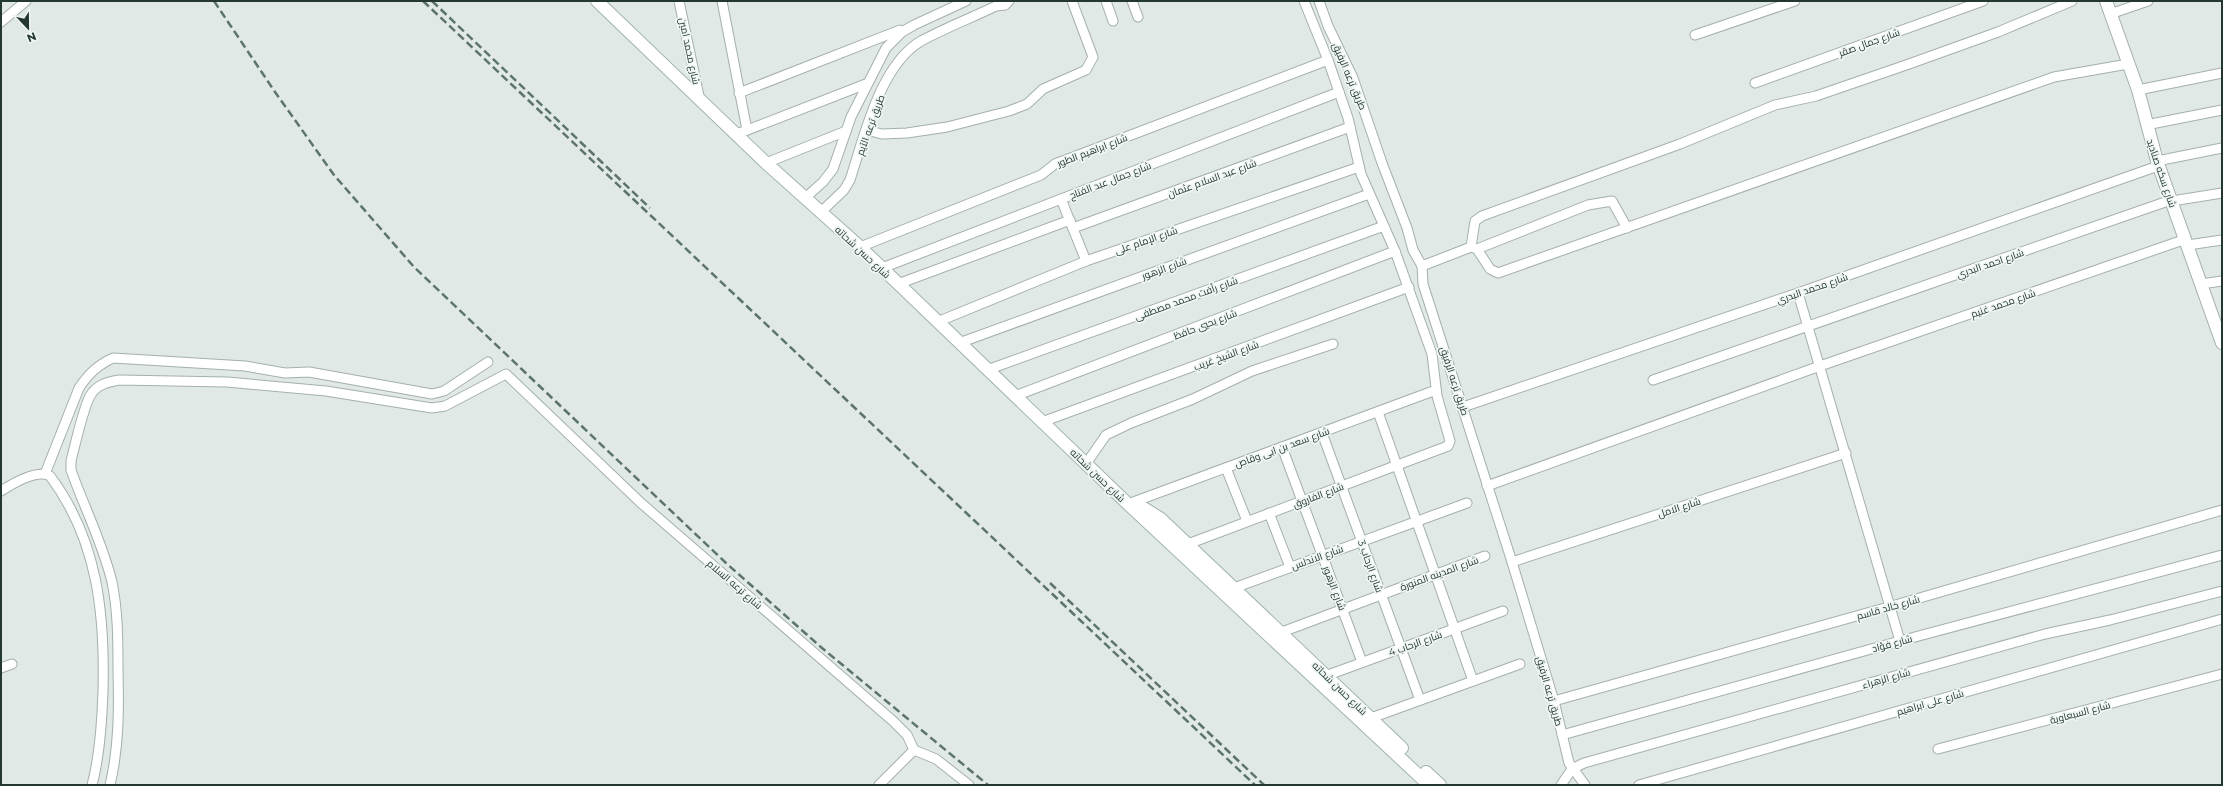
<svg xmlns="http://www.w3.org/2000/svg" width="2223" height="786" viewBox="0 0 2223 786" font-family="Montserrat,Cairo,sans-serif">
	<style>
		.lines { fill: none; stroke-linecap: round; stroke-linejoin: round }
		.minor-casing { stroke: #a4b0ab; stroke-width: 11 }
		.tertiary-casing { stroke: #a4b0ab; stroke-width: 14 }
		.secondary-casing { stroke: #a1b4ac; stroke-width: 14 }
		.minor { stroke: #fff; stroke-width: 9 }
		.tertiary { stroke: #fff; stroke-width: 12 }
		.secondary { stroke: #fff; stroke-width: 12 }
		.rail { stroke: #5d746c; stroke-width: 2.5; stroke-dasharray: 8 4; stroke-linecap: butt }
		.labels { text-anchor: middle; stroke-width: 3.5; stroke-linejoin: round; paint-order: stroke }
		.street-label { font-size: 10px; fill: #233831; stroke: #f0f6f3 }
	</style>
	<rect width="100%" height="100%" fill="#e0e9e5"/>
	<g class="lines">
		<!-- minor casing -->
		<g class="minor-casing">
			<g id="minor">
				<path d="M679,1l21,100"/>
				<path d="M722,1l25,129"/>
				<path d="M1106,1l7,20"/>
				<path d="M1132,1l6,16"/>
				<path d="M1319,1l9,25 25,52 29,85 25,65 6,22 9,16 1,18 89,278 42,139 15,62 16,22"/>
				<path d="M2110,14l38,-13"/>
				<path d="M1,22l25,-21"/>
				<path d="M1695,35l100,-34"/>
				<path d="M1755,83l228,-82"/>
				<path d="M2138,90l84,-17"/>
				<path d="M739,93l161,-63"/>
				<path d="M2146,125l76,-15"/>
				<path d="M866,130l16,4 25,-1 40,-6 62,-16 18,-7 16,-15 43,-19 7,-13 -21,-56"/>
				<path d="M737,134l129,-50"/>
				<path d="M2157,161l65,-13"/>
				<path d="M766,163l80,-32"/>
				<path d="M805,198l18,-16 10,-13 18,-52 35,-69 16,-16 12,-7 52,-24"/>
				<path d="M1061,199l25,62"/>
				<path d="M2172,201l50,-8"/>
				<path d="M821,212l23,-22 6,-10c14,-43 30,-115 71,-139 24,-13 50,-23 75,-35l9,-1 4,-4"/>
				<path d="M1073,228l277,-101"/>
				<path d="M2188,245l34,-5"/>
				<path d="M860,247l181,-72 14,-11 273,-104"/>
				<path d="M1471,247l4,-26 7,-5 198,-72 95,-39 41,-9 93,-32 89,-32 74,-31"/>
				<path d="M1477,249l111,-44 24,-4 15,27"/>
				<path d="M1422,266l49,-19 6,2 13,20 8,4 556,-196 74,-13"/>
				<path d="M882,268l457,-176"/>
				<path d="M898,284l172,-64"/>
				<path d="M2201,284l21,-3"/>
				<path d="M1798,293l102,348"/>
				<path d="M937,322l149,-61 273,-94"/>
				<path d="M959,343l410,-149"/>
				<path d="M987,370l397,-144"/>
				<path d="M1653,380l518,-180"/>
				<path d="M1015,396l380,-145"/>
				<path d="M1463,407l335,-114 360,-127"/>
				<path d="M1378,412l95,269"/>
				<path d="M1042,422l367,-135"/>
				<path d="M1322,433l98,267"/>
				<path d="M1282,447l80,215"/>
				<path d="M1086,464l20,-29 25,-12 62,-24 59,-28 81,-27"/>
				<path d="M1226,468l21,53"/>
				<path d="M45,474l34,-86c10,-15 19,-23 34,-30l132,8 40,7 24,-1 123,22 12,-3 44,-29"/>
				<path d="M1487,486l333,-120 366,-127"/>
				<path d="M1,491c11,-7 36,-22 49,-15 48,64 55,139 53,215 -1,32 -3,64 -11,94"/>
				<path d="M1128,504l308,-114"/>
				<path d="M1269,513l21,54"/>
				<path d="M1188,544l260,-98 2,-5 -13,-45 -5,-42 -37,-103 -34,-77 -13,-56 -20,-58 -24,-59"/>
				<path d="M1512,562l334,-109"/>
				<path d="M1234,588l233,-85"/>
				<path d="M1282,632l203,-76"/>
				<path d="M1,668l11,-4"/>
				<path d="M1328,675l175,-64"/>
				<path d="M1554,701l338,-95 330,-96"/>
				<path d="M1371,718l149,-54"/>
				<path d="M1562,735l338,-94 322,-86"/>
				<path d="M1938,749l284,-75"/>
				<path d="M110,785c9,-38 9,-76 8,-115 0,-29 0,-59 -6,-88 -9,-38 -28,-75 -41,-112v-9c4,-16 12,-52 19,-65 6,-11 17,-14 29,-16l108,2 99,9 106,17 13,-2 61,-32 135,129 252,218 14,14 7,15 22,9 33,26"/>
				<path d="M879,785l35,-35"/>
				<path d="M1561,785l11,-16 12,-6 461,-129 65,-14 112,-29"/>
				<path d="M1639,785l583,-166"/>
			</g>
		</g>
		<!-- tertiary casing -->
		<g class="tertiary-casing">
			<path id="tertiary" d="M2106,1l32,89 19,71 65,182"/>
		</g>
		<!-- secondary casing -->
		<g class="secondary-casing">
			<g id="secondary">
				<path d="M597,1l169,162 94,84 268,257 301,281"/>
				<path d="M1131,505l11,2 19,12 241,229"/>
				<path d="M1426,772l14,13"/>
			</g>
		</g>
		<!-- minor -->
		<use href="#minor" class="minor"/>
		<!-- tertiary -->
		<use href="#tertiary" class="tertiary"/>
		<!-- secondary -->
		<use href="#secondary" class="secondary"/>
		<!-- rail -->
		<g class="rail">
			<path d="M214,1l61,91 59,83 80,92 312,296 96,85 166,137"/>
			<path d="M423,1l832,784"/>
			<path d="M432,1l218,207"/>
			<path d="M1050,583l214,202"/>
		</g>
	</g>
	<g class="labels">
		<!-- street labels -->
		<g class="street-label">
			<text transform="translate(1869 42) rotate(-20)" y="4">شارع جمال صقر</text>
			<text transform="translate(690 51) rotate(78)" y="4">شارع محمد امين</text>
			<text transform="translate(1350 76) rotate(67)" y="4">طريق ترعه الرفيق</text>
			<text transform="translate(870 125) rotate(-70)" y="4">طريق ترعه الآيم</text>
			<text transform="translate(1092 150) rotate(-21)" y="4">شارع ابراهيم الطور</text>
			<text transform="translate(2162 173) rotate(71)" y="4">شارع سكه صناديد</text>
			<text transform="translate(1212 178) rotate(-20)" y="4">شارع عبد السلام عثمان</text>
			<text transform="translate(1110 180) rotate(-21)" y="4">شارع جمال عبد الفتاح</text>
			<text transform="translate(1146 240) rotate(-19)" y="4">شارع الإمام على</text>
			<text transform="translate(863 252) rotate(43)" y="4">شارع حسن شحاته</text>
			<text transform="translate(1990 263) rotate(-19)" y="4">شارع احمد البدري</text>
			<text transform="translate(1164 268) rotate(-20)" y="4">شارع الزهور</text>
			<text transform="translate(1812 288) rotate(-19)" y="4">شارع محمد البدري</text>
			<text transform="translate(1186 298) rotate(-20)" y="4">شارع رأفت محمد مصطفى</text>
			<text transform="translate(2003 303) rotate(-19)" y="4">شارع محمد غنيم</text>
			<text transform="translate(1205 324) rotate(-21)" y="4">شارع يحيي حافظ</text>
			<text transform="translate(1226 355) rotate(-20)" y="4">شارع الشيخ غريب</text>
			<text transform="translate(1455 381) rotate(72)" y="4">طريق ترعه الرفيق</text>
			<text transform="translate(1282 447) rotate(-20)" y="4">شارع سعد بن ابى وقاص</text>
			<text transform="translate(1098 475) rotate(44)" y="4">شارع حسن شحاته</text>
			<text transform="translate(1318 495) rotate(-21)" y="4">شارع الفاروق</text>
			<text transform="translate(1679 507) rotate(-18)" y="4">شارع الامل</text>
			<text transform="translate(1317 557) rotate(-20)" y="4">شارع الاندلس</text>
			<text transform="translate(1371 566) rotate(70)" y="4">شارع الرحاب 3</text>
			<text transform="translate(1439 573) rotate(-20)" y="4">شارع المدينه المنورة</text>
			<text transform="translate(735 584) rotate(41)" y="4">شارع ترعه السلام</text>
			<text transform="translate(1335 588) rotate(69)" y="4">شارع الزهور</text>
			<text transform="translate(1888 607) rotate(-16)" y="4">شارع خالد قاسم</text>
			<text transform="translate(1415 643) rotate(-20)" y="4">شارع الرحاب 4</text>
			<text transform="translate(1892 643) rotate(-15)" y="4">شارع فؤاد</text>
			<text transform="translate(1886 678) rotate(-16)" y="4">شارع الزهراء</text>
			<text transform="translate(1340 688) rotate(44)" y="4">شارع حسن شحاته</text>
			<text transform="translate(1550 691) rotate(74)" y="4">طريق ترعه الرفيق</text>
			<text transform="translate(1930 702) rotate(-16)" y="4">شارع على ابراهيم</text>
			<text transform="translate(2080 712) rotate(-15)" y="4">شارع السبعاوية</text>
		</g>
	</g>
	<!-- border -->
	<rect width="2223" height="786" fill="none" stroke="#233831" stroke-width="4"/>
	<!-- north arrow -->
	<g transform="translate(28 28) rotate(158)" stroke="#f0f6f3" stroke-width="3" paint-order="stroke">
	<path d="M0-3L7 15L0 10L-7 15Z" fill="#233831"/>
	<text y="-6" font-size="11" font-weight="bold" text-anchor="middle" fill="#233831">N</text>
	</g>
</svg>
